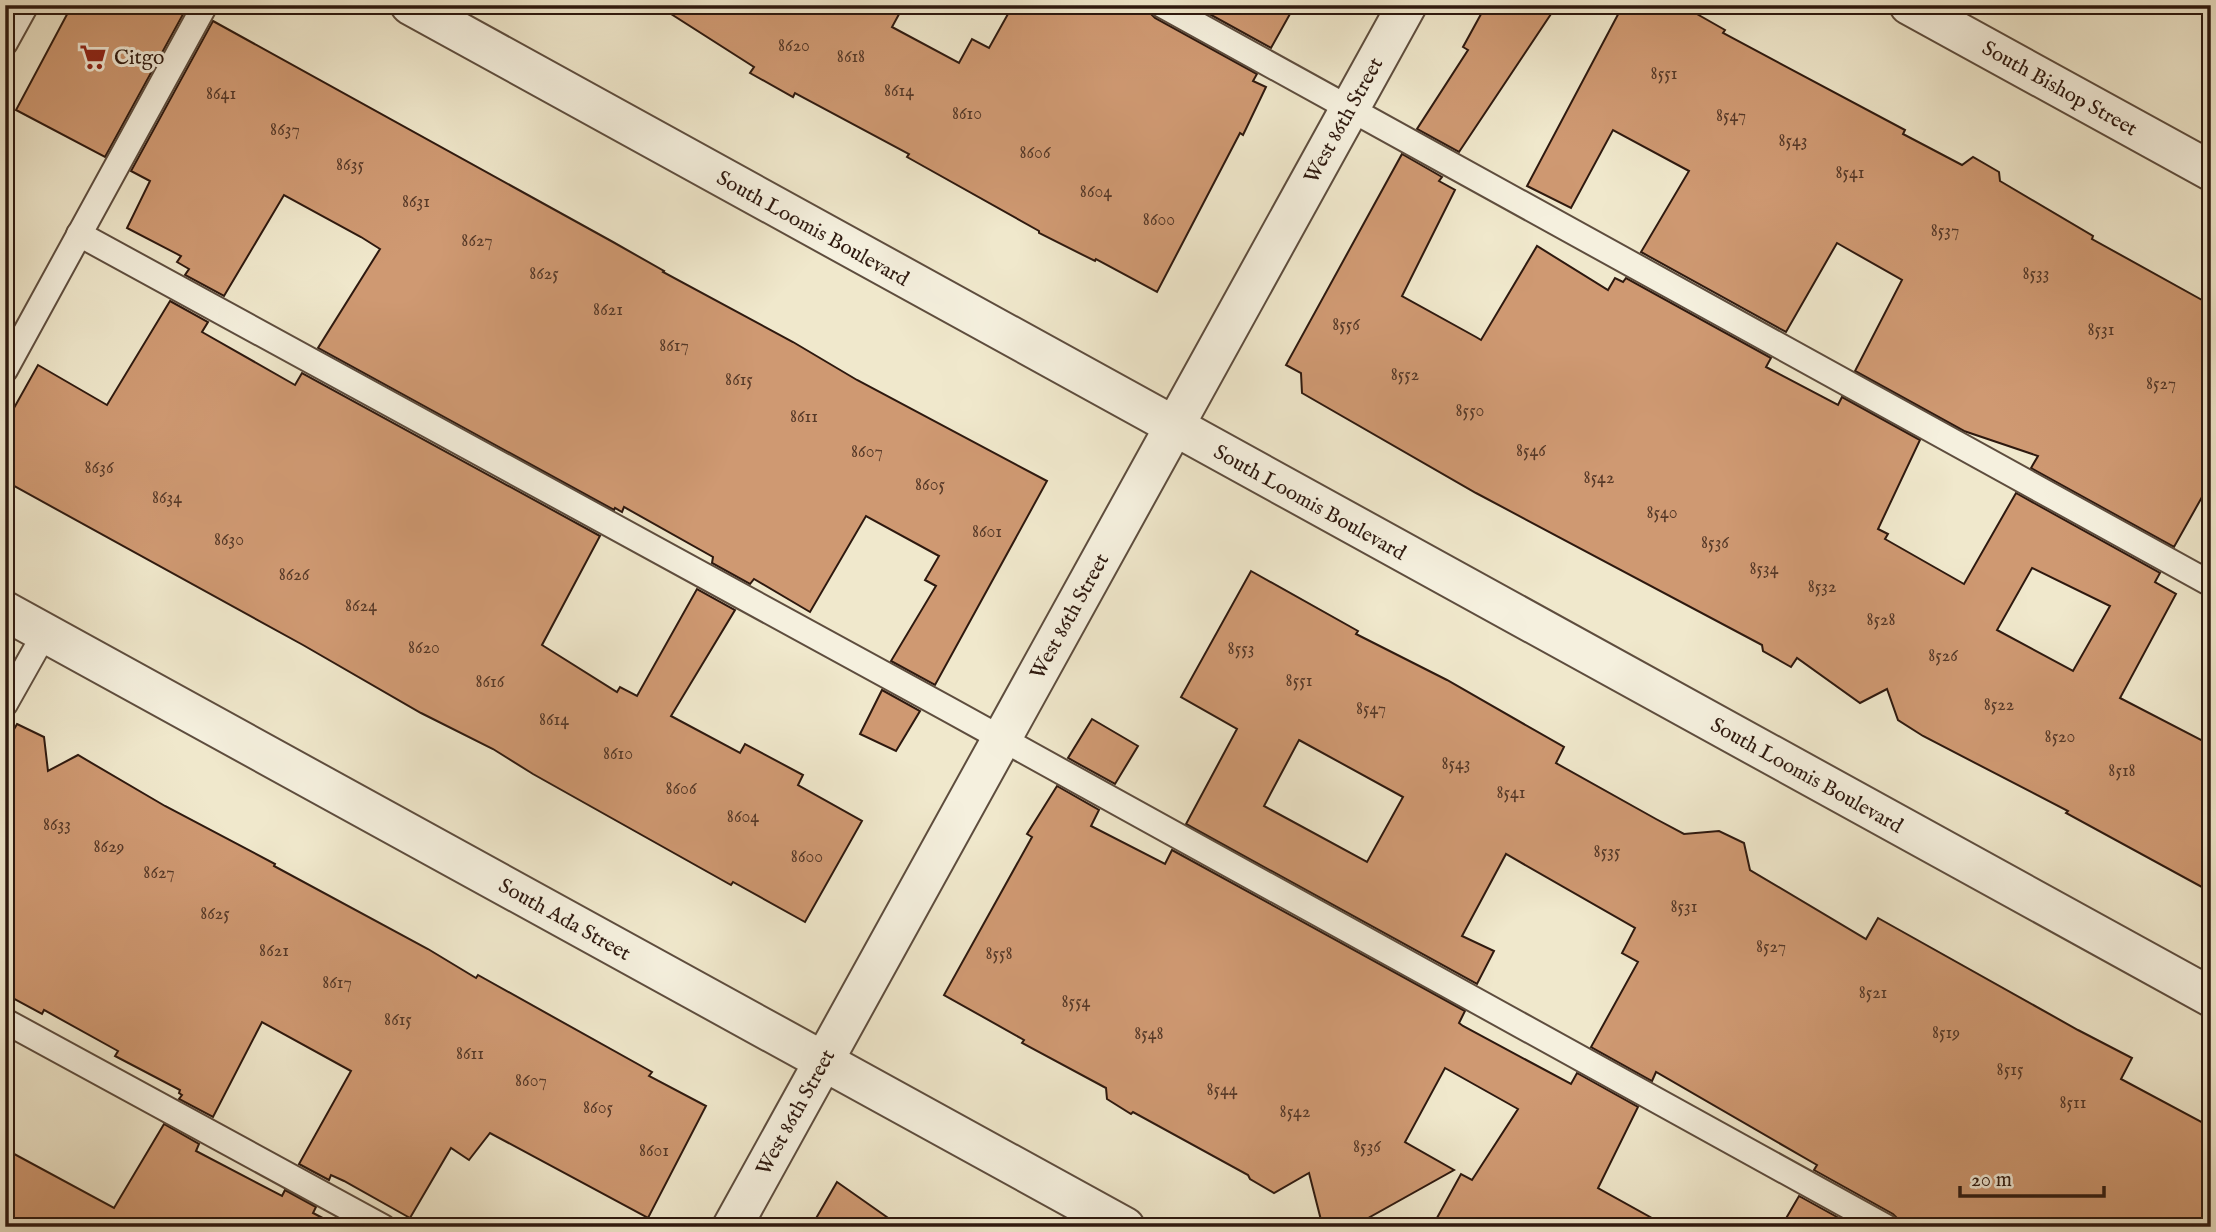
<svg xmlns="http://www.w3.org/2000/svg" width="2216" height="1232" viewBox="0 0 2216 1232" font-family="'IM FELL English',serif">
	<style>
		.building { fill: #cf9972; stroke: #2e190f; stroke-width: 2; fill-rule: evenodd }
		.lines { fill: none; stroke-linecap: round; stroke-linejoin: round }
		.service-casing { stroke: #5e4d3e; stroke-width: 28 }
		.minor-casing { stroke: #5e4d3e; stroke-width: 42 }
		.tertiary-casing { stroke: #5e4d3e; stroke-width: 42 }
		.service { stroke: #f5f0de; stroke-width: 24 }
		.minor { stroke: #f5f0de; stroke-width: 38 }
		.tertiary { stroke: #f5f0de; stroke-width: 38 }
		.labels { text-anchor: middle; stroke-width: 6; stroke-linejoin: round; paint-order: stroke }
		.number-label { font-size: 18px; fill: #563928 }
		.poi-label { font-size: 21px; fill: #2e190f; stroke: #f5f0de; text-anchor: start }
		.street-label { font-size: 21px; fill: #2e190f; stroke: #f5f0de }
	</style>
	<rect width="100%" height="100%" fill="#f0e8cc"/>
	<filter id="stains"><feTurbulence type="fractalNoise" baseFrequency=".00286" numOctaves="4"/><feColorMatrix values="0 0 0 0 .2 0 0 0 0 .09 0 0 0 0 .02 0 0 0 .5 -.17"/></filter>
	<radialGradient id="worn" r=".72"><stop offset=".6" stop-color="#630" stop-opacity="0"/><stop offset="1" stop-color="#630" stop-opacity=".3"/></radialGradient>
	<!-- building -->
	<g class="building">
		<path d="M72,5l115,2 -82,150 -89,-47z"/>
		<path d="M657,5h247l-12,22 67,36 13,-24 17,9 24,-43h134l2,7 6,6 102,56 -4,7 13,6 -23,48 -3,-2 -83,159 -61,-33 -1,2 -56,-28v-2l-132,-74 2,-3 -114,-61 -2,4 -43,-24 4,-6z"/>
		<path d="M1193,5h102l-24,43z"/>
		<path d="M1486,5h71l-98,147 -42,-23 51,-79 -5,-3z"/>
		<path d="M1623,5h58l44,25 -2,3 182,97 -2,4 59,31 11,-8 26,15 1,9 93,55 -1,3 119,66v176l-37,66 -143,-79 7,-12 -74,-25 -109,-60 47,-91 -65,-37 -51,89 -145,-80 48,-81 -76,-41 -42,78 -44,-22z"/>
		<path d="M213,21l400,221 51,29 -1,1 130,70 64,38 190,101 -112,204 -44,-24 45,-75 -11,-6 14,-24 -73,-40 -56,96 -56,-33 -4,5 -38,-21 1,-6 -89,-50 -2,5 -7,-4 -1,2 -296,-162 62,-99 -19,-12 -77,-42 -60,101 -39,-21 4,-6 -12,-7 4,-6 -54,-28 23,-47 -19,-10z"/>
		<path d="M1402,154l40,23 -3,4 16,9 -53,106 74,41 5,3 56,-94 71,44 7,-12 8,4 3,-4 145,80 -5,9 72,38 4,-8 78,43 -42,89 10,5 -3,5 79,45 52,-91 144,80 -5,9 21,12 -56,104 91,47v147l-145,-79 2,-2 -145,-75 -25,-16 -11,-31 -27,14 -63,-45 -6,9 -28,-16 -1,-6 -286,-152 -174,-100 -1,-20 -15,-8zM2032,568l78,38 -37,65 -76,-41z"/>
		<path d="M170,301l38,21 -6,10 93,53 7,-12 298,163 -58,109 75,47 3,-5 17,9 60,-107 38,21 -64,106 69,37 5,-9 58,31 -5,10 64,36 -57,101 -72,-40 -2,3 -198,-111 -40,-25 -72,-36 -118,-68 -298,-164v-57l33,-59 69,40z"/>
		<path d="M1251,571l107,60 -2,3 91,46 117,67 -8,16 100,56 28,15 35,-3 25,12 6,27 116,69 12,-21 200,112 54,28 -11,21 90,48v81l-11,19h-299l-2,-7 -6,-6 -79,-44 3,-5 -161,-93 -4,9 -61,-34 47,-85 -16,-9 13,-25 -129,-74 -44,82 32,15 -17,33 -291,-160 51,-95 -56,-32zM1299,740l104,57 -36,65 -103,-56z"/>
		<path d="M882,690l38,21 -24,40 -36,-17z"/>
		<path d="M1092,719l46,27 -23,38 -47,-26z"/>
		<path d="M17,724l27,13 4,34 30,-16 87,51 110,58 -1,2 154,83 48,29 2,-3 174,97 -3,4 57,30 -58,112 -158,-85 -21,27 -18,-12 -41,70 -66,-37 -13,-6 -2,5 -30,-16 52,-93 -89,-49 -49,95 -34,-18 3,-4 -3,-2 1,-3 -65,-34 3,-5 -74,-41 -2,4 -37,-20v-249z"/>
		<path d="M1057,786l42,24 -8,16 74,38 7,-14 293,161 -6,12 4,3 108,58 6,-11 61,34 -40,81 70,39h-236l29,-53 11,6 46,-71 -73,-41 -40,74 49,28 -102,57h-17l-14,-7 -12,-47 -35,20 -24,-14 -2,-4 -115,-63 -2,2 -24,-15 -1,-11 -84,-45 2,-3 -80,-45 88,-158 -5,-3z"/>
		<path d="M164,1124l35,20 -3,7 86,45 3,-6 31,17 -3,6 27,14h-335v-78l109,59z"/>
		<path d="M837,1182l64,45h-90z"/>
		<path d="M1799,1196l56,31h-74z"/>
	</g>
	<g class="lines">
		<!-- service casing -->
		<g class="service-casing">
			<g id="service">
				<path d="M1162,5l1049,579"/>
				<path d="M5,43l21,-38"/>
				<path d="M79,234l869,475 938,518"/>
				<path d="M5,370l200,-365"/>
				<path d="M5,704l40,-71"/>
				<path d="M5,1021l378,206"/>
			</g>
		</g>
		<!-- minor casing -->
		<g class="minor-casing">
			<g id="minor">
				<path d="M1909,5l302,166"/>
				<path d="M5,611l1120,616"/>
				<path d="M732,1227l675,-1222"/>
			</g>
		</g>
		<!-- tertiary casing -->
		<g class="tertiary-casing">
			<path id="tertiary" d="M410,5l1801,992"/>
		</g>
		<!-- service -->
		<use href="#service" class="service"/>
		<!-- minor -->
		<use href="#minor" class="minor"/>
		<!-- tertiary -->
		<use href="#tertiary" class="tertiary"/>
	</g>
	<!-- icons -->
	<defs>
		<g id="supermarket-bare" transform="scale(2.1)"><path d="M-6-5.5h2.5l.6 2H6L4.5 2H-2.5L-4.4-4H-6ZM-1.5 3.2a1.3 1.3 0 1 0 .1 0ZM3 3.2a1.3 1.3 0 1 0 .1 0Z" fill="#8f2418" stroke="#f5f0de" stroke-width="2.5" paint-order="stroke"/></g>
	</defs>
	<g fill-rule="evenodd">
		<use href="#supermarket-bare" x="93" y="57"/>
	</g>
	<g class="labels">
		<!-- number labels -->
		<g class="number-label">
			<text x="794" y="51">8620</text>
			<text x="851" y="62">8618</text>
			<text x="1664" y="79">8551</text>
			<text x="899" y="96">8614</text>
			<text x="221" y="99">8641</text>
			<text x="967" y="119">8610</text>
			<text x="1731" y="121">8547</text>
			<text x="285" y="135">8637</text>
			<text x="1793" y="146">8543</text>
			<text x="1035" y="158">8606</text>
			<text x="350" y="170">8635</text>
			<text x="1850" y="178">8541</text>
			<text x="1096" y="197">8604</text>
			<text x="416" y="207">8631</text>
			<text x="1159" y="225">8600</text>
			<text x="1945" y="236">8537</text>
			<text x="477" y="246">8627</text>
			<text x="544" y="279">8625</text>
			<text x="2036" y="279">8533</text>
			<text x="608" y="315">8621</text>
			<text x="1346" y="330">8556</text>
			<text x="2101" y="335">8531</text>
			<text x="674" y="351">8617</text>
			<text x="1405" y="380">8552</text>
			<text x="739" y="385">8615</text>
			<text x="2161" y="389">8527</text>
			<text x="1470" y="416">8550</text>
			<text x="804" y="422">8611</text>
			<text x="1531" y="456">8546</text>
			<text x="867" y="457">8607</text>
			<text x="99" y="473">8636</text>
			<text x="1599" y="483">8542</text>
			<text x="930" y="490">8605</text>
			<text x="167" y="503">8634</text>
			<text x="1662" y="518">8540</text>
			<text x="987" y="537">8601</text>
			<text x="229" y="545">8630</text>
			<text x="1715" y="548">8536</text>
			<text x="1764" y="574">8534</text>
			<text x="294" y="580">8626</text>
			<text x="1822" y="592">8532</text>
			<text x="361" y="611">8624</text>
			<text x="1881" y="625">8528</text>
			<text x="424" y="653">8620</text>
			<text x="1241" y="654">8553</text>
			<text x="1943" y="661">8526</text>
			<text x="1299" y="686">8551</text>
			<text x="490" y="687">8616</text>
			<text x="1999" y="710">8522</text>
			<text x="1371" y="714">8547</text>
			<text x="554" y="725">8614</text>
			<text x="2060" y="742">8520</text>
			<text x="618" y="759">8610</text>
			<text x="1456" y="769">8543</text>
			<text x="2122" y="776">8518</text>
			<text x="681" y="794">8606</text>
			<text x="1511" y="798">8541</text>
			<text x="743" y="822">8604</text>
			<text x="57" y="830">8633</text>
			<text x="109" y="852">8629</text>
			<text x="1607" y="857">8535</text>
			<text x="807" y="862">8600</text>
			<text x="159" y="878">8627</text>
			<text x="1684" y="912">8531</text>
			<text x="215" y="919">8625</text>
			<text x="1771" y="952">8527</text>
			<text x="274" y="956">8621</text>
			<text x="999" y="959">8558</text>
			<text x="337" y="988">8617</text>
			<text x="1873" y="998">8521</text>
			<text x="1076" y="1007">8554</text>
			<text x="398" y="1025">8615</text>
			<text x="1946" y="1038">8519</text>
			<text x="1149" y="1039">8548</text>
			<text x="470" y="1059">8611</text>
			<text x="2010" y="1075">8515</text>
			<text x="531" y="1086">8607</text>
			<text x="1222" y="1095">8544</text>
			<text x="2073" y="1108">8511</text>
			<text x="598" y="1113">8605</text>
			<text x="1295" y="1117">8542</text>
			<text x="1367" y="1152">8536</text>
			<text x="654" y="1156">8601</text>
		</g>
		<!-- poi labels -->
		<g class="poi-label">
			<text x="114" y="64">Citgo</text>
		</g>
		<!-- street labels -->
		<g class="street-label">
			<text transform="translate(2060 88) rotate(29)" y="7">South Bishop Street</text>
			<text transform="translate(1343 120) rotate(-61)" y="7">West 86th Street</text>
			<text transform="translate(813 228) rotate(29)" y="7">South Loomis Boulevard</text>
			<text transform="translate(1310 502) rotate(29)" y="7">South Loomis Boulevard</text>
			<text transform="translate(1069 616) rotate(-61)" y="7">West 86th Street</text>
			<text transform="translate(1807 775) rotate(29)" y="7">South Loomis Boulevard</text>
			<text transform="translate(565 919) rotate(29)" y="7">South Ada Street</text>
			<text transform="translate(795 1112) rotate(-61)" y="7">West 86th Street</text>
		</g>
	</g>
	<!-- margin -->
	<rect width="2216" height="1232" fill="none" stroke="#f0e8cc" stroke-width="28"/>
	<rect x="7" y="7" width="2202" height="1218" fill="none" stroke="#2e190f" stroke-width="3.5"/>
	<rect x="14" y="14" width="2188" height="1204" fill="none" stroke="#2e190f" stroke-width="2"/>
	<!-- scale -->
	<path d="M1960 1186v10h144v-10" fill="none" stroke="#2e190f" stroke-width="3.5"/>
	<text x="1971" y="1186" font-size="21" fill="#2e190f" stroke="#f5f0de" stroke-width="5" paint-order="stroke">20 m</text>
	<rect width="100%" height="100%" filter="url(#stains)"/>
	<rect width="100%" height="100%" fill="url(#worn)"/>
</svg>
